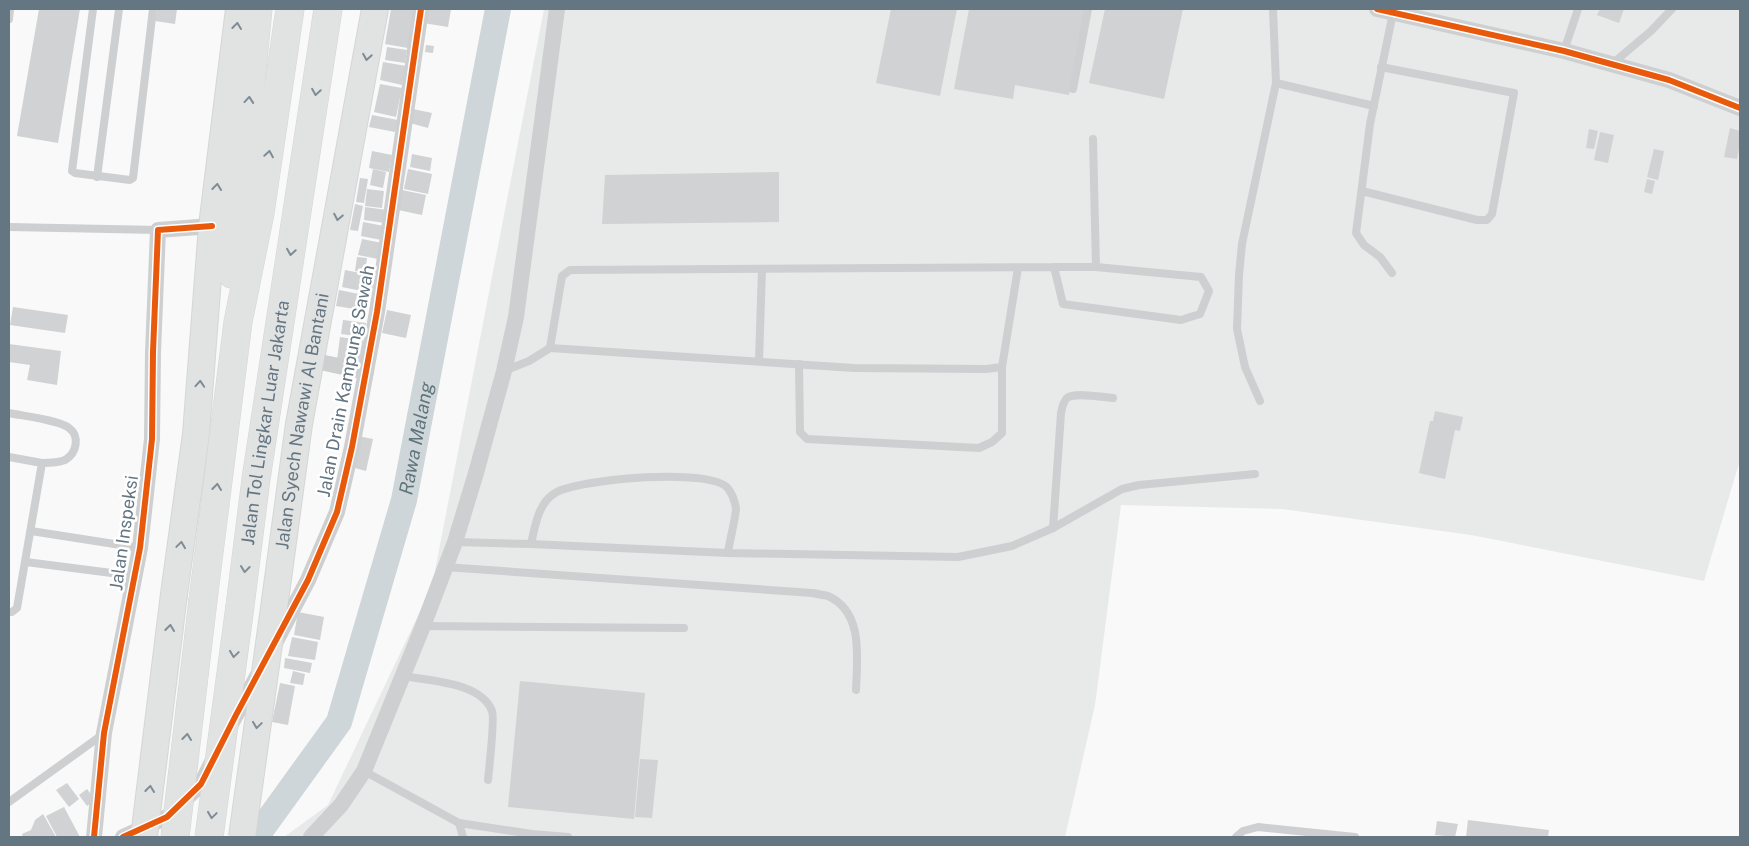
<svg xmlns="http://www.w3.org/2000/svg" width="1749" height="846" viewBox="0 0 1749 846" font-family="'Public Sans',sans-serif">
	<style>
		.built { fill: #e8e9e9 }
		.lines { fill: none; stroke-linecap: round; stroke-linejoin: round }
		.river { stroke: #ced6d9; stroke-width: 26 }
		.building { fill: #d0d2d3 }
		.trunk-casing { stroke: #d5d6d6; stroke-width: 28 }
		.motorway-casing { stroke: #d5d6d6; stroke-width: 29 }
		.service { stroke: #cecfd0; stroke-width: 8 }
		.minor { stroke: #cecfd0; stroke-width: 16 }
		.trunk { stroke: #e1e2e2; stroke-width: 26 }
		.motorway { stroke: #e1e2e2; stroke-width: 28 }
		.trunk-bridge-casing { stroke: #d5d6d6; stroke-width: 28; stroke-linecap: butt }
		.motorway-bridge-casing { stroke: #d5d6d6; stroke-width: 29; stroke-linecap: butt }
		.trunk-bridge { stroke: #e1e2e2; stroke-width: 26 }
		.motorway-bridge { stroke: #e1e2e2; stroke-width: 28 }
		.cycleway-casing { stroke: #fff; stroke-width: 9 }
		.cycleway { stroke: #e8590c; stroke-width: 6 }
		.oneway { stroke: #7e8c96 }
		.labels { text-anchor: middle; stroke-width: 5; stroke-linejoin: round; paint-order: stroke }
		.street-label { font-size: 18px; fill: #657683; stroke: #fff }
		.water-label { font-size: 19px; font-style: italic; fill: #60757c; stroke: #fff }
	</style>
	<rect width="100%" height="100%" fill="#f9f9f9"/>
	<!-- built -->
	<path class="built" d="M544,9h1196v451l-36,121 -233,-46 -189,-26 -161,-4 -26,200 -30,132h-781l44,-32 104,-219z"/>
	<g class="lines">
		<!-- river -->
		<path class="river" id="s1" d="M256,837l83,-115 65,-222 94,-491"/>
	</g>
	<!-- building -->
	<g class="building">
		<path d="M39,9h41l-22,134 -41,-7z"/>
		<path d="M157,9h20l-2,15 -20,-3z"/>
		<path d="M391,9h24l-7,39 -23,-4z"/>
		<path d="M425,9h26l-3,18 -25,-4z"/>
		<path d="M891,9h66l-17,87 -64,-13z"/>
		<path d="M969,9h116l-16,86 -54,-10 -2,14 -59,-10z"/>
		<path d="M1105,9h78l-19,90 -75,-16z"/>
		<path d="M1600,9h24l-5,14 -22,-8z"/>
		<path d="M426,45l8,1 -1,7 -8,-1z"/>
		<path d="M387,47l20,3 -2,13 -20,-3z"/>
		<path d="M383,62l23,4 -4,19 -22,-5z"/>
		<path d="M380,84l22,4 -6,29 -22,-5z"/>
		<path d="M413,109l19,4 -4,15 -18,-5z"/>
		<path d="M372,115l26,5 -3,12 -26,-5z"/>
		<path d="M1730,128l10,3v13l-3,15 -13,-2z"/>
		<path d="M1589,129l9,2 -4,18 -8,-1z"/>
		<path d="M1600,132l14,3 -6,28 -14,-3z"/>
		<path d="M1654,149l10,2 -6,29 -11,-3z"/>
		<path d="M372,151l20,4 -3,17 -20,-4z"/>
		<path d="M412,154l20,4 -2,13 -20,-4z"/>
		<path d="M373,169l13,3 -3,16 -13,-3z"/>
		<path d="M408,169l24,5 -4,20 -24,-5z"/>
		<path d="M779,172v50l-177,2 3,-49z"/>
		<path d="M360,178l8,1 -4,24 -8,-1z"/>
		<path d="M1647,179l8,2 -3,13 -8,-2z"/>
		<path d="M367,189l17,2 -2,17 -17,-2z"/>
		<path d="M402,190l24,5 -4,20 -24,-5z"/>
		<path d="M355,204l8,2 -5,25 -8,-1z"/>
		<path d="M365,207l22,3 -2,13 -21,-3z"/>
		<path d="M363,222l21,4 -3,14 -20,-4z"/>
		<path d="M362,239l20,4 -4,16 -20,-4z"/>
		<path d="M357,257l10,1 -2,15 -10,-2z"/>
		<path d="M345,270l30,6 -4,17 -29,-6z"/>
		<path d="M339,290l30,6 -3,15 -30,-5z"/>
		<path d="M13,307l55,8 -3,18 -55,-8z"/>
		<path d="M387,310l24,5 -5,23 -24,-5z"/>
		<path d="M343,320l23,3 -1,14 -24,-3z"/>
		<path d="M340,337l27,4 -3,23 -27,-4z"/>
		<path d="M9,344l52,7 -4,34 -30,-5 3,-15 -21,-3z"/>
		<path d="M1435,411l28,6 -3,14 -5,-1 -10,49 -26,-6 11,-52h3z"/>
		<path d="M358,436l15,3 -7,32 -15,-4z"/>
		<path d="M298,612l26,5 -4,23 -26,-5z"/>
		<path d="M292,637l26,5 -3,18 -27,-4z"/>
		<path d="M285,658l27,5 -2,10 -26,-5z"/>
		<path d="M293,671l12,3 -2,11 -13,-2z"/>
		<path d="M520,681l125,12 -11,126 -126,-12z"/>
		<path d="M280,683l15,3 -7,39 -16,-3z"/>
		<path d="M640,759l18,1 -6,58 -17,-1z"/>
		<path d="M67,783l12,16 -10,8 -13,-17z"/>
		<path d="M87,789l8,11 -8,6 -8,-11z"/>
		<path d="M64,807l16,30h-23l-11,-21z"/>
		<path d="M43,814l13,23h-33l-1,-3 9,-4 4,-10z"/>
		<path d="M1468,820l81,10 -1,7h-82z"/>
		<path d="M1437,821l21,3 -3,13 -20,-2z"/>
	</g>
	<g class="lines">
		<!-- trunk casing -->
		<g class="trunk-casing">
			<g id="trunk">
				<path d="M174,594l22,-160 16,-208 27,-217"/>
				<path id="s2" d="M274,608l25,-184 76,-415"/>
			</g>
		</g>
		<!-- motorway casing -->
		<g class="motorway-casing">
			<g id="motorway">
				<path d="M232,274l26,-265"/>
				<path d="M203,600l35,-278 22,-109 30,-204"/>
				<path id="s3" d="M240,606l16,-127 72,-470"/>
			</g>
		</g>
		<!-- service -->
		<g class="service">
			<path d="M93,9l-21,162 3,2 55,7 3,-2 20,-169"/>
			<path d="M9,19l1,-10"/>
			<path d="M1564,51l14,-42"/>
			<path d="M1612,64l39,-33 21,-22"/>
			<path d="M1276,83l98,23"/>
			<path d="M1073,89l15,-80"/>
			<path d="M1093,139l3,128"/>
			<path d="M97,177l22,-168"/>
			<path d="M1362,191l115,29h10l5,-6 22,-121 -133,-26"/>
			<path d="M9,227l149,3"/>
			<path d="M1392,273l-12,-16 -16,-12 -8,-12 14,-109 23,-111"/>
			<path d="M550,348l304,20 132,1 16,-2 16,-99"/>
			<path d="M759,361l3,-92"/>
			<path d="M799,364l1,68 7,7 172,9 13,-6 10,-9v-66"/>
			<path d="M504,371l25,-10 21,-13 12,-72 8,-6 484,-3h42l105,10 8,14 -9,23 -19,6 -118,-16 -9,-37"/>
			<path d="M1260,401l-15,-34 -8,-38 2,-54 3,-31 34,-161 -3,-74"/>
			<path d="M9,413c14,3 50,7 60,15 11,8 8,25 -4,32 -8,3 -15,3 -23,3"/>
			<path d="M9,457l33,6 -25,145 -5,4h-3"/>
			<path d="M1053,528l8,-115c1,-5 2,-11 6,-15 7,-6 36,-1 46,0"/>
			<path d="M31,531l109,17"/>
			<path d="M455,542l76,2c4,-17 7,-41 24,-51 22,-14 162,-27 174,-3 3,4 6,13 7,18 0,9 -7,35 -8,45"/>
			<path d="M531,544l197,9 230,4 54,-11 41,-18 69,-39 17,-4 116,-11"/>
			<path d="M26,562l109,14"/>
			<path d="M445,567l368,26c4,1 10,2 15,3 36,16 29,62 28,94"/>
			<path d="M423,626l261,2"/>
			<path d="M403,676c26,5 78,6 89,35 3,7 -3,58 -4,69"/>
			<path d="M364,771l95,52 73,11 36,3"/>
			<path d="M9,802l93,-67"/>
			<path d="M459,823l4,14"/>
			<path d="M1236,837l7,-6 15,-4 97,10"/>
		</g>
		<!-- minor -->
		<g class="minor">
			<path d="M1377,9l187,42 105,29 71,28"/>
			<path d="M311,360l55,12"/>
			<path d="M275,643l33,-63 29,-68 15,-65 25,-135 44,-303"/>
			<path d="M230,726l30,-55"/>
			<path d="M94,837l10,-104 36,-185 12,-109 1,-87 5,-122 54,-4"/>
			<path d="M123,837l44,-20 34,-33 11,-22"/>
			<path d="M311,837l30,-32 23,-34 59,-145 32,-84 21,-69 28,-102 12,-54 41,-308"/>
		</g>
		<!-- trunk -->
		<use href="#trunk" class="trunk"/>
		<!-- motorway -->
		<use href="#motorway" class="motorway"/>
		<!-- trunk-bridge casing -->
		<g class="trunk-bridge-casing">
			<g id="trunk-bridge">
				<path d="M144,837l30,-243"/>
				<path d="M242,837l32,-229"/>
			</g>
		</g>
		<!-- motorway-bridge casing -->
		<g class="motorway-bridge-casing">
			<g id="motorway-bridge">
				<path d="M175,837l28,-237"/>
				<path d="M209,837l31,-231"/>
			</g>
		</g>
		<!-- trunk-bridge -->
		<use href="#trunk-bridge" class="trunk-bridge"/>
		<!-- motorway-bridge -->
		<use href="#motorway-bridge" class="motorway-bridge"/>
		<!-- cycleway casing -->
		<g class="cycleway-casing">
			<g id="cycleway">
				<path d="M1377,9l187,42 105,29 71,28"/>
				<path d="M94,837l10,-104 36,-185 12,-109 1,-87 5,-122 54,-4"/>
				<path d="M123,837l44,-20 34,-33 35,-69 72,-135 29,-68 15,-65 25,-135 44,-303"/>
			</g>
		</g>
		<!-- cycleway -->
		<use href="#cycleway" class="cycleway"/>
	</g>
	<!-- one-way arrows -->
	<defs><path id="oneway-chevron" d="M-2-3.5L2.5 0L-2 3.5" fill="none" stroke-width="1.6" stroke-linecap="round" stroke-linejoin="round" transform="scale(1.25)"/></defs>
	<g class="oneway">
		<use href="#oneway-chevron" transform="translate(237 26) rotate(-83)"/>
		<use href="#oneway-chevron" transform="translate(367 57) rotate(100)"/>
		<use href="#oneway-chevron" transform="translate(316 92) rotate(99)"/>
		<use href="#oneway-chevron" transform="translate(249 100) rotate(-85)"/>
		<use href="#oneway-chevron" transform="translate(269 154) rotate(-81)"/>
		<use href="#oneway-chevron" transform="translate(217 187) rotate(-83)"/>
		<use href="#oneway-chevron" transform="translate(338 217) rotate(101)"/>
		<use href="#oneway-chevron" transform="translate(291 252) rotate(99)"/>
		<use href="#oneway-chevron" transform="translate(200 384) rotate(-86)"/>
		<use href="#oneway-chevron" transform="translate(217 487) rotate(-83)"/>
		<use href="#oneway-chevron" transform="translate(181 545) rotate(-82)"/>
		<use href="#oneway-chevron" transform="translate(245 569) rotate(97)"/>
		<use href="#oneway-chevron" transform="translate(170 628) rotate(-83)"/>
		<use href="#oneway-chevron" transform="translate(234 654) rotate(98)"/>
		<use href="#oneway-chevron" transform="translate(257 725) rotate(98)"/>
		<use href="#oneway-chevron" transform="translate(187 737) rotate(-83)"/>
		<use href="#oneway-chevron" transform="translate(150 789) rotate(-83)"/>
		<use href="#oneway-chevron" transform="translate(212 815) rotate(98)"/>
	</g>
	<g class="labels">
		<!-- street labels -->
		<g class="street-label">
			<text transform="translate(346 381) rotate(-79)" y="6">Jalan Drain Kampung Sawah</text>
			<text dy="6" stroke="none"><textPath href="#s2" startOffset="189">Jalan Syech Nawawi Al Bantani</textPath></text>
			<text dy="6" stroke="none"><textPath href="#s3" startOffset="185">Jalan Tol Lingkar Luar Jakarta</textPath></text>
			<text transform="translate(124 533) rotate(-82)" y="6">Jalan Inspeksi</text>
		</g>
		<!-- water labels -->
		<g class="water-label">
			<text dy="7" stroke="none"><textPath href="#s1" startOffset="436">Rawa Malang</textPath></text>
		</g>
	</g>
	<!-- border -->
	<rect width="1749" height="846" fill="none" stroke="#657683" stroke-width="20"/>
</svg>
